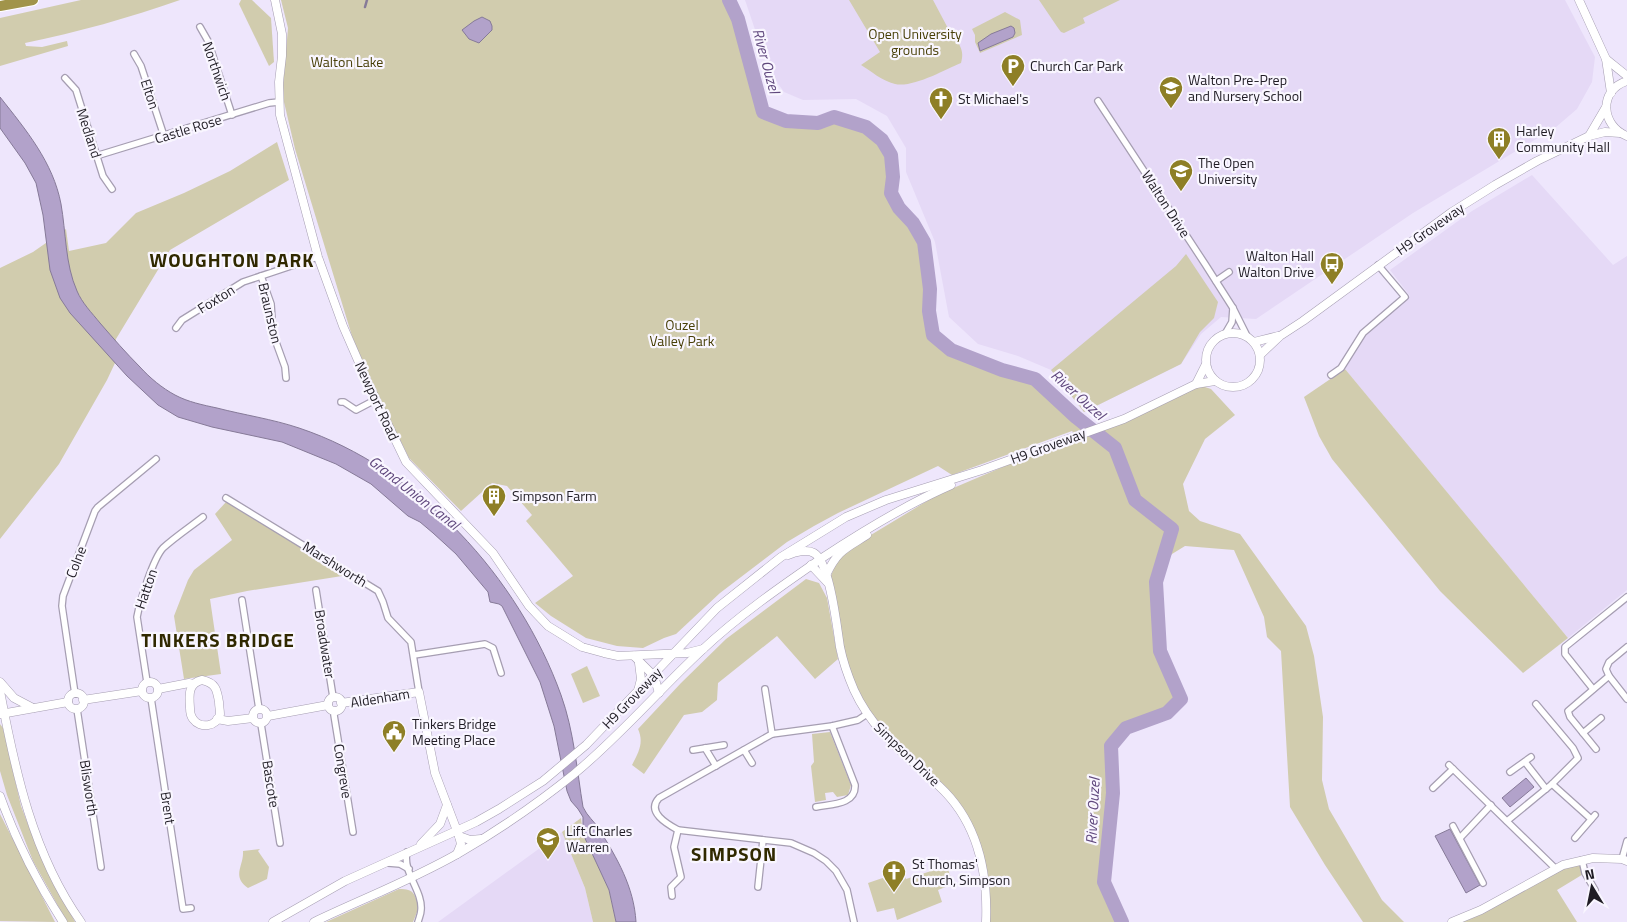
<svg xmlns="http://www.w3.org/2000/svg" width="1627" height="922" viewBox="0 0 1627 922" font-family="'Titillium Web',sans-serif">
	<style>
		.built { fill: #e5d9f6 }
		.green { fill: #d1ccae }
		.water { fill: #b2a2ca; stroke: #867a98 }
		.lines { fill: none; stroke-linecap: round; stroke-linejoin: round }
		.stream { stroke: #867a98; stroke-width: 2.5 }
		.river { stroke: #b2a2ca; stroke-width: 14 }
		.street-casing { stroke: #a69eb2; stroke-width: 8 }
		.secondary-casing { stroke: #a69eb2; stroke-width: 9 }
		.highway-casing { stroke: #fff; stroke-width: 12 }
		.street { stroke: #fff; stroke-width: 5.5 }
		.secondary { stroke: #fff; stroke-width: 8 }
		.highway { stroke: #a1944a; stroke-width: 10 }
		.labels { text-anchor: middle; stroke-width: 4.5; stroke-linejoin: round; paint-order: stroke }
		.park-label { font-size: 14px; fill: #483f07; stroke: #f9f6ff }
		.poi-label { font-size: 14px; fill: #201d25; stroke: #f9f6ff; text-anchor: start }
		.street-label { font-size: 14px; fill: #201d25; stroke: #f9f6ff }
		.water-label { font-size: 15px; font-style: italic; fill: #5f477d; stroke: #f9f6ff }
		.district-label { font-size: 19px; font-weight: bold; letter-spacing: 1px; fill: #302900; stroke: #f9f6ff }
	</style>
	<rect width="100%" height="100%" fill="#eee6fc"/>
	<!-- built -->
	<g class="built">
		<path d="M745,0h820l30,57 -3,25 -15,27 -21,18 -143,86 -157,106 -35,-2 -20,17 -20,30 -97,48 -33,-42 -33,-14 -40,-12 -29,-27 -14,-75 -29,-70v-24l-19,-32 -31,-17 -53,1 -19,-8 -15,-21z"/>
		<path d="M1532,175l81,90 14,-9v334l-59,48 -223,-269 20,-33 45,-40 -20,-26 82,-59z"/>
		<path d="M562,832l23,56 8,34h-155z"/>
	</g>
	<!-- green -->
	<g class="green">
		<path d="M81,0h99c-51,18 -102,32 -155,43l1,3 16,1 25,-6 1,5 -68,20v-48z"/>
		<path d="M241,0h11l19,18 3,44 -5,4 -30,-62z"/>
		<path d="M281,0h448l9,19 25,93 23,9 32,2 16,-6 22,4 26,19 9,15 2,22 -2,16 8,15 14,15 11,19 6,47 -1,22 4,24 18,15 51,20 33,9 41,38 16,13 104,-46 15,5 24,26 -30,24 -22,45 6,27 11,10 40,13 66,92 8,30 9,61 -1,63 7,29 53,91 22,22h-41l-38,-57 -35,-58 -9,-156 -14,-14 -3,-20 -30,-67 -49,-4 -13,8 -11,12 -5,16 4,69 21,48 -14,14 -41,15 -15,18 2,47 -9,89 18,40h-136l-2,-50 -21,-57 -88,-90 -29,-56 -18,-86 9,-22 9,-11 91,-55 139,-59 -4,-5 -120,44 -14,-9 -100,47 -24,13 -27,16 -67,51 -44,41 -12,4 -21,10 -26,-2 -31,-8 -35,-22 -16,-13 38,-27 -47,-55 6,-6 -25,-29 -15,-3 -31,28 -52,-53 -39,-78 -18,-44 -57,-187 -11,-47 -1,-15 5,-59z"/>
		<path d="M849,0h84l18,34 2,-1c6,12 12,17 8,30 -17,7 -48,25 -66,21 -13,-3 -24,-13 -34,-19l19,-13z"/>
		<path d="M1039,0h81l-37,18 2,5 -21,10 -3,-1 -3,-4z"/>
		<path d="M1005,12l15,8 2,15 -42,18 -5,-11v-7l-3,-6z"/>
		<path d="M277,142l12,38 -119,70 -54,89 -1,24 -8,17 -48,84 -59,75v-271l33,-16 33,-23 3,22 37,-8 30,-30 48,-20 46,-22z"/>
		<path d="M1186,254l32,48 -4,16 -14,14 -19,32 -97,48 -33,-42 125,-104z"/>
		<path d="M1345,369l223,269 -45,35 -83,-82 -108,-132 -13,-23 -15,-39z"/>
		<path d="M226,502l117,71 -1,3 -95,15 -37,8 11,75 -37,5 -10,-63 14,-36 6,-10 38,-30 -17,-26z"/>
		<path d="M806,579l13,4 8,15 11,61 -23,20 -38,-43 -59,47 -1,17 -15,12 -18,3 -40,59 -12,-9c7,-13 12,-23 6,-36l43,-46 45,-44z"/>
		<path d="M587,666l13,30 -17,7 -12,-29z"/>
		<path d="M0,724l3,4 18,78 14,37 40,79h-8l-34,-61 -26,-66 -7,-24z"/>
		<path d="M830,732l21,53 -3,10 -11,2 -4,-5 -8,1 1,7 -11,2 -4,-36 3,-4 -2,-28z"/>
		<path d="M0,814l55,108 -55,-1z"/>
		<path d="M581,818l2,16 26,56 7,32h-23l-8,-34 -23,-56z"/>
		<path d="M260,849l-2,2 11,16 -2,12 -19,9c-17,-12 -4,-22 -5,-37z"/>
		<path d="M1582,860l3,13 -28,17 20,32h-125z"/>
		<path d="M947,866l6,18 -15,6 4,12 -45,18 -3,-12 -17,4 -9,-29 35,-12 3,8z"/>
		<path d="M399,889c16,0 15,5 20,18l-6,15h-87z"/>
	</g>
	<!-- water -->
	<g class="water">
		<path d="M482,17l8,4 2,5v4l-13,13 -10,-4 -7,-9 12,-9z"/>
		<path d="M1011,26l3,2 1,5 -2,4 -33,14 -2,-8 13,-9z"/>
		<path d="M0,97c26,33 53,65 61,107 5,28 4,60 16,87 5,12 15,22 23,32 13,15 26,30 40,44 10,11 22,21 35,28 13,7 28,10 42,13 27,7 55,11 82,20 120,40 220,150 262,267 13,36 16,76 22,112 4,9 11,14 16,22 18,29 35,58 37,93h-20l-7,-32 -26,-56v-17l-5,-8 -7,-8 -4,-10 -13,-65 -14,-44 -38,-76 -3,-2 -9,-2 -2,-10 -32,-38 -23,-21 -13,-11 -12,-6 -37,-32 -35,-20 -54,-22 -70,-15 -34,-10 -20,-12 -31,-29 -57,-63 -10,-15 -10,-28 -7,-55 -7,-32 -11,-20 -25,-35z"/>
		<path d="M1526,778l8,9 -24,20 -8,-9z"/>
		<path d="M1450,829l30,56 -14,8 -31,-57z"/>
	</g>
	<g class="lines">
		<!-- stream -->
		<path class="stream" d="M365,7l2,-7"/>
		<!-- river -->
		<path class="river" d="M729,0l9,19 25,93 23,9 32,2 16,-6 32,10 16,13 9,15 2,22 -2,16 8,15 14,15 11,19 6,47 -1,22 4,24 18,15 51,20 33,9 41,38 39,31 20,52 37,29 -16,53 4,69 21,48 -14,14 -41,15 -15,18 2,47 -9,89 18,40"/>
		<!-- street casing -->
		<g class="street-casing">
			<g id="street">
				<path d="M200,27l8,14 24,74"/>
				<path d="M134,54l7,12 23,70"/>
				<path d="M65,78l11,12 27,86 9,13"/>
				<path d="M1098,101l107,163 28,44 14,28"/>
				<path d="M96,156l173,-53 10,-1"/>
				<path d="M261,276l10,28 2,30 12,33 1,11"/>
				<path d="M1216,281l13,-9"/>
				<path d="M176,328l6,-8 61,-38 75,-25"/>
				<path d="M1225,334l7,-12 1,-14"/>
				<path d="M1331,375l10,-7 22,-35 42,-36 -27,-32"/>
				<path d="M341,402h3l12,8 19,-10"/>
				<path d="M226,498l152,93 5,11 5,16 23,24 8,50"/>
				<path d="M316,590l17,107"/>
				<path d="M242,600l17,109"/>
				<path d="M414,655l71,-11 8,4 8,25"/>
				<path d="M1609,676l-3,-7 3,-7 18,-15"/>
				<path d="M147,682l-10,-65c3,-16 16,-58 26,-69 12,-11 27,-21 40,-31"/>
				<path d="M765,689l7,45"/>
				<path d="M1593,689l-28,-35v-7l62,-50"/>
				<path d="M75,694l-13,-88 1,-10 32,-85 3,-4 58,-48"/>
				<path d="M151,698l32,211 8,-1"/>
				<path d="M77,709l24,158"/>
				<path d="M336,711l-2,4 19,117"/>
				<path d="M261,724l19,119"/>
				<path d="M1583,733l18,-15"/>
				<path d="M705,748l11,18"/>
				<path d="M1596,749l-26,-32 -2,-6 41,-35 18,23"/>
				<path d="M693,750l31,-5"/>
				<path d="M744,750l8,13"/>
				<path d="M1525,762l21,27"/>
				<path d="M1449,765l107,104"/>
				<path d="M1510,772l21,-15"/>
				<path d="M1552,784l39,35"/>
				<path d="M1433,788l20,-19"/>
				<path d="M816,807c15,-3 40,-2 39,-22l-23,-59"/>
				<path d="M1507,821l45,-37 26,-26 -5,-10 -37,-44"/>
				<path d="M1453,826l30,57"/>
				<path d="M1460,838l31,-33"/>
				<path d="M1575,838l20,-23"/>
				<path d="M407,852c-5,20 16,39 14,58 0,4 -2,8 -3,12"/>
				<path d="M1622,859l5,-18"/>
				<path d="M1582,860l3,13 10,17"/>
				<path d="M388,863l12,1 9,5"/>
				<path d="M758,887l5,-47"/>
				<path d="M672,896l-1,-9 10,-10 -7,-30 4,-17"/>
				<path d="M854,922l-7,-32 -11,-19 -10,-10 -12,-8 -23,-10 -113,-13c-11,-6 -32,-18 -19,-32l113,-64 60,-8 26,-6 9,-6"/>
			</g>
		</g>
		<!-- secondary casing -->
		<g class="secondary-casing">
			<g id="secondary">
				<path d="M275,0l7,34v22l-3,26 1,33 38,142 25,69 24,55 39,81 87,91 36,53 19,20 34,21 22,6 14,3 69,-3 16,-4"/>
				<path d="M1579,0l27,59 5,34"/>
				<path d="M1606,59l21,17"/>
				<path d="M1627,81c-29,9 -26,45 0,55"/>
				<path d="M1589,136l17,-29"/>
				<circle cx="1233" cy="360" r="27"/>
				<path d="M1254,342l24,-6"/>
				<path d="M1260,355l20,-19 23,-15 149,-109 43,-27 42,-24 52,-25 16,-4 15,1"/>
				<path d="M1196,384l10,-20"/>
				<path d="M788,555c7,-3 19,-6 26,-2 16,9 23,75 26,94 3,15 8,29 14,43 19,42 53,66 85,96 39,36 49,86 47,136"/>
				<path d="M811,565l16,17"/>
				<path d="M826,575c12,-25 19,-26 41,-40"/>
				<path d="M634,656l20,20 5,17"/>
				<path d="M202,680c14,3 15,10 17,22 0,4 1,8 1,12 -3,13 -20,15 -27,5 -3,-4 -3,-8 -3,-11 -1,-13 -2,-25 12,-28z"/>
				<circle cx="150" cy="690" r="8"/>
				<path d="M0,682l14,16 19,10"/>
				<path d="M158,689l31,-6 4,1"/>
				<path d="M0,691c15,80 33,164 81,231"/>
				<path d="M638,691l3,-12 -2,-16"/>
				<circle cx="76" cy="701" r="8"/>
				<circle cx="335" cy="704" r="7"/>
				<path d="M83,700l59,-9"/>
				<path d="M341,703l78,-11 16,81 24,63 2,8 -4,10"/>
				<circle cx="260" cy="716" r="7"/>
				<path d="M1,714l67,-12"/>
				<path d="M268,716l60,-11"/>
				<path d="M217,719l11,2 25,-3"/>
				<path d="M0,796c16,45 37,86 63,126"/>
				<path d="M459,836l11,4 11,-1"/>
				<path d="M421,844l19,-20 7,-19"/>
				<path d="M273,922l72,-41 131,-59 23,-13 44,-28 43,-36 131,-137 64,-51 65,-40 40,-17 96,-30 142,-51 72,-35 19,-3"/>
				<path d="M314,922c48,-23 98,-42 145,-69 40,-23 79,-50 115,-79 46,-38 84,-83 127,-123 37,-35 79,-64 121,-93 41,-27 83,-53 129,-73"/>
				<path d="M1452,922l29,-12 82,-45 30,-7 29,1 5,2"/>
			</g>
		</g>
		<!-- highway casing -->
		<g class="highway-casing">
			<path id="highway" d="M0,6l33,-6"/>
		</g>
		<!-- street -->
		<use href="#street" class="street"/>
		<!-- secondary -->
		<use href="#secondary" class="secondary"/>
		<!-- highway -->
		<use href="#highway" class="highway"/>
	</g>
	<!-- icons -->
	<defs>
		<g id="parking-pin" transform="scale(1.25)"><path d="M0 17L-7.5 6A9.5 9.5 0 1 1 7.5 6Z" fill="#8e7f26" stroke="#f9f6ff"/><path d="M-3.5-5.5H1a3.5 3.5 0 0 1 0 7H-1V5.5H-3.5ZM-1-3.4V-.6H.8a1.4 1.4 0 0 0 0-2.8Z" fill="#fff"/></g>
		<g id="school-pin" transform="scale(1.25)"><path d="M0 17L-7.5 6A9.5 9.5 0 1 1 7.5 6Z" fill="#8e7f26" stroke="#f9f6ff"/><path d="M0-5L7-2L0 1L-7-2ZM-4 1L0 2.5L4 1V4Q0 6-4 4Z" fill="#fff"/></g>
		<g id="church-pin" transform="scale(1.25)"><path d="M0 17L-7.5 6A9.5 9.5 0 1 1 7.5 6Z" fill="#8e7f26" stroke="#f9f6ff"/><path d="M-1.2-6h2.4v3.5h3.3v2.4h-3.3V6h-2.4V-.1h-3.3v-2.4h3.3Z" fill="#fff"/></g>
		<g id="building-pin" transform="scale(1.25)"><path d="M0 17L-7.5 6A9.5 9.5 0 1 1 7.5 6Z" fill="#8e7f26" stroke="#f9f6ff"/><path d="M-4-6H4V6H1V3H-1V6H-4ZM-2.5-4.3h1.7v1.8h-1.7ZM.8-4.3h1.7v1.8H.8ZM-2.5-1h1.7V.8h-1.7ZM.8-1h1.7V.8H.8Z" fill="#fff"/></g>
		<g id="university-pin" transform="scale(1.25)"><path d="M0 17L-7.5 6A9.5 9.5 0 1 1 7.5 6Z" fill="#8e7f26" stroke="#f9f6ff"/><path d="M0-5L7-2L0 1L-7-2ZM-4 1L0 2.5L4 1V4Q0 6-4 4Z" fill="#fff"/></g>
		<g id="bus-pin" transform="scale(1.25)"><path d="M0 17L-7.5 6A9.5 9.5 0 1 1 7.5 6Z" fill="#8e7f26" stroke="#f9f6ff"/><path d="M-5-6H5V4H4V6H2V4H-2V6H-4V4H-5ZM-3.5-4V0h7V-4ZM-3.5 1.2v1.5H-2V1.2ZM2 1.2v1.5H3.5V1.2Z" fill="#fff"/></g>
		<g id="civic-pin" transform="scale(1.25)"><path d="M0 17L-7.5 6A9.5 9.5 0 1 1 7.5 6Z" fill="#8e7f26" stroke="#f9f6ff"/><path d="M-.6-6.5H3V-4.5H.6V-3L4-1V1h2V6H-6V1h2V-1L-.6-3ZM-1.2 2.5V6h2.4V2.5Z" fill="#fff"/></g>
	</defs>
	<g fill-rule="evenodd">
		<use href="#parking-pin" x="1013" y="66"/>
		<use href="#school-pin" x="1171" y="88"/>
		<use href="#church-pin" x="941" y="99"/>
		<use href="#building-pin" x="1499" y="139"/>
		<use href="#university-pin" x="1181" y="171"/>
		<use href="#bus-pin" x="1332" y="264"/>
		<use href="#building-pin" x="494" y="496"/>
		<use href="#civic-pin" x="394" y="732"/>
		<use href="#school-pin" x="548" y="839"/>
		<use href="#church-pin" x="894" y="872"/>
	</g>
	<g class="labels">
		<!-- park labels -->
		<g class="park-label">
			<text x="915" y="39">Open University<tspan x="915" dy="16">grounds</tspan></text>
			<text x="347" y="67">Walton Lake</text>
			<text x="682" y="330">Ouzel<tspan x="682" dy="16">Valley Park</tspan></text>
		</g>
		<!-- poi labels -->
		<g class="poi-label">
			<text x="1030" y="71">Church Car Park</text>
			<text x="1188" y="85">Walton Pre-Prep<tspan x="1188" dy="16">and Nursery School</tspan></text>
			<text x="958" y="104">St Michael's</text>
			<text x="1516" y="136">Harley<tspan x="1516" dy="16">Community Hall</tspan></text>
			<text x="1198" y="168">The Open<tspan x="1198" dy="16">University</tspan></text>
			<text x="1314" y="261" text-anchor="end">Walton Hall<tspan x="1314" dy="16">Walton Drive</tspan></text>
			<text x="512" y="501">Simpson Farm</text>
			<text x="412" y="729">Tinkers Bridge<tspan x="412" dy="16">Meeting Place</tspan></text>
			<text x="566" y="836">Lift Charles<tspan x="566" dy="16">Warren</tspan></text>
			<text x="912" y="869">St Thomas'<tspan x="912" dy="16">Church, Simpson</tspan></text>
		</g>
		<!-- street labels -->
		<g class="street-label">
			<text transform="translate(217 71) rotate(71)" y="5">Northwich</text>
			<text transform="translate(150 94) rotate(72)" y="5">Elton</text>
			<text transform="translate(188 129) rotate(-17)" y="5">Castle Rose</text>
			<text transform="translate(89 133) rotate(72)" y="5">Medland</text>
			<text transform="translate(1166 204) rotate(57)" y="5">Walton Drive</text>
			<text transform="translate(1430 229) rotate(-35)" y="5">H9 Groveway</text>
			<text transform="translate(216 299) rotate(-32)" y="5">Foxton</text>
			<text transform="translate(270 313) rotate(77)" y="5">Braunston</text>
			<text transform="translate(377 401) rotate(65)" y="5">Newport Road</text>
			<text transform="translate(1048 446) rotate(-20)" y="5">H9 Groveway</text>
			<text transform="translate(76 562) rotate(-69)" y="5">Colne</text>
			<text transform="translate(335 564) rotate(32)" y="5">Marshworth</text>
			<text transform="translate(146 589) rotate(-71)" y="5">Hatton</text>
			<text transform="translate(325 644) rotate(81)" y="5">Broadwater</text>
			<text transform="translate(380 698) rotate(-9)" y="5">Aldenham</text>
			<text transform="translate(632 698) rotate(-46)" y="5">H9 Groveway</text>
			<text transform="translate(907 754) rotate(44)" y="5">Simpson Drive</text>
			<text transform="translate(343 771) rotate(81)" y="5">Congreve</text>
			<text transform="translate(271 784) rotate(81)" y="5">Bascote</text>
			<text transform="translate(89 788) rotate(81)" y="5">Blisworth</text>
			<text transform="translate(168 808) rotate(81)" y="5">Brent</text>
		</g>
		<!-- water labels -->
		<g class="water-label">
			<text transform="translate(766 61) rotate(75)" y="5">River Ouzel</text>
			<text transform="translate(1078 395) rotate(42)" y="5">River Ouzel</text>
			<text transform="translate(414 493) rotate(38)" y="5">Grand Union Canal</text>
			<text transform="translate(1093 811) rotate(-87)" y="5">River Ouzel</text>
		</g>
		<!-- district labels -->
		<g class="district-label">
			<text x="232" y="267">WOUGHTON PARK</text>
			<text x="218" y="647">TINKERS BRIDGE</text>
			<text x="734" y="861">SIMPSON</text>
		</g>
	</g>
	<!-- north arrow -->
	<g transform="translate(1592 887) rotate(350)" stroke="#f9f6ff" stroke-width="4" paint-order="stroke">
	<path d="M0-4L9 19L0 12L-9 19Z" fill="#201d25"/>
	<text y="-8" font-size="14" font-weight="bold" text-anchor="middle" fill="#201d25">N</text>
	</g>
</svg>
